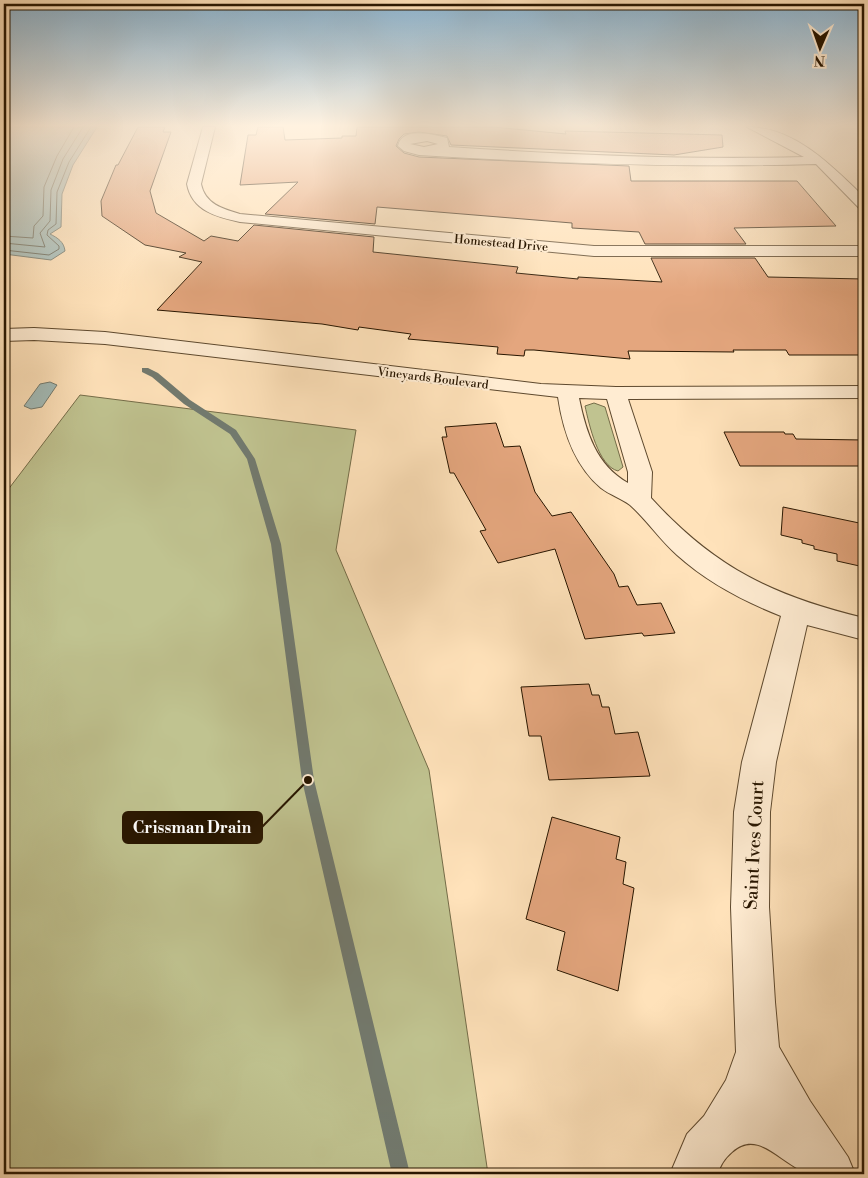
<svg xmlns="http://www.w3.org/2000/svg" width="868" height="1178" viewBox="0 0 868 1178" font-family="'Libre Bodoni',serif">
	<style>
		.green { fill: #c0c390; stroke: #746c48 }
		.water { fill: #a3bcb9; stroke: #727a6f }
		.lines { fill: none; stroke-linecap: round; stroke-linejoin: round }
		.shore { stroke: #66695c; stroke-width: 1 }
		.stream { fill: #727a6f; fill-rule: evenodd }
		.building { fill: #e4a67e; stroke: #281600 }
		.minor-casing { stroke: #5e492e; stroke-width: 2 }
		.minor { fill: #ffecd2; fill-rule: evenodd }
		.labels { text-anchor: middle; stroke-width: 4; stroke-linejoin: round; paint-order: stroke }
		.far-street-label { font-size: 12px; fill: #281600; stroke: #ffecd2 }
		.near-street-label { font-size: 18px; fill: #281600; stroke: #ffecd2 }
		.leader { fill: none; stroke: #281600; stroke-width: 2 }
		.callout-dot { fill: #281600; stroke: #ffecd2; stroke-width: 2 }
		.callout { fill: #281600; stroke: #281600; stroke-width: 2 }
		.callout-label { font-size: 16px; text-anchor: middle; font-weight: bold; fill: #fff }
	</style>
	<rect width="100%" height="100%" fill="#ffe2ba"/>
	<filter id="stains"><feTurbulence type="fractalNoise" baseFrequency=".004" numOctaves="4"/><feColorMatrix values="0 0 0 0 .2 0 0 0 0 .09 0 0 0 0 .02 0 0 0 .5 -.17"/></filter>
	<radialGradient id="worn" r=".72"><stop offset=".6" stop-color="#630" stop-opacity="0"/><stop offset="1" stop-color="#630" stop-opacity=".3"/></radialGradient>
	<!-- green -->
	<g class="green">
		<path d="M80,395l276,35 -20,120 93,220 59,404h-484v-679z"/>
		<path d="M594,403l11,4 18,60 -5,4c-20,-5 -29,-47 -33,-65z"/>
	</g>
	<!-- water -->
	<g class="water">
		<path d="M7,127h90l-24,38 -11,29 -1,33 -11,7c8,4 14,8 15,17l-14,9 -47,-6v-123z"/>
		<path d="M50,382l7,3 -15,22 -11,2 -7,-3 16,-22z"/>
	</g>
	<g class="lines">
		<!-- shore -->
		<g class="shore">
			<path d="M4,236l29,2 1,-12 9,-10 1,-29 13,-31 17,-29"/>
			<path d="M4,243l41,4 -5,-14 10,-12 1,-31 12,-31 20,-32"/>
			<path d="M4,250l45,5 10,-6v-3l-12,-11 1,-5 8,-6 1,-32 12,-30 22,-35"/>
		</g>
		<!-- stream -->
		<path class="stream" d="M142,368h6l10,5 32,27 46,30 19,29 26,85 33,236 96,394h-18l-90,-394 -31,-236 -24,-85 -17,-25 -46,-30 -32,-27 -10,-5z"/>
	</g>
	<!-- building -->
	<g class="building">
		<path d="M138,127h27l-2,5h8l-21,59 6,22 48,28 7,-5 27,5 16,-16 120,12 -1,15 145,15 -2,6 62,6v-2l84,5 -11,-24h104l13,19 96,2v76h-75l-3,-5h-53l1,2 -106,-1 2,8 -96,-9h-9l-1,6 -27,-2 1,-7 -90,-8 3,-5 -52,-7 -1,3 -36,-6 -165,-14 45,-48 -23,-5 7,-4 -41,-8 -43,-29 -1,-15 15,-36h2z"/>
		<path d="M258,127h25l2,13 57,-2v-2h14l1,-9h136l73,7 -1,-3 157,4 1,12 -49,8 -223,-10 -4,-9 -28,-4 -15,2 -5,5 -3,7 8,7 15,4 210,9 2,15h166l39,45 -102,2 12,16h-101l-6,-12 -67,-4v-5l-195,-16 -2,17 -110,-10 33,-32 -58,3 8,-50h8z"/>
		<path d="M496,423l8,24 16,-1 15,46 17,24 19,-4 43,62 5,13 9,-1 9,19 24,-2 14,30 -31,3 -2,-3 -57,6 -30,-90 -57,14 -18,-32 6,-1 -32,-57h-4l-8,-36h5l-2,-10z"/>
		<path d="M724,432h60l1,2h8l3,5 68,1v26h-124z"/>
		<path d="M783,507l81,17v43l-27,-6v-7l-23,-5v-3l-12,-3v-3l-21,-5z"/>
		<path d="M589,684l3,11h7l3,12h7l6,27 23,-2 12,44 -101,4 -8,-44h-12l-8,-49z"/>
		<path d="M552,817l68,20 -4,22 10,3 -3,22 11,4 -16,103 -61,-21 8,-38 -39,-13z"/>
	</g>
	<g class="lines">
		<!-- minor casing -->
		<g class="minor-casing">
			<g id="minor">
				<path d="M203,127h12l-14,57c4,20 22,25 39,30l354,32h270v10h-270l-354,-34c-23,-5 -48,-11 -53,-38z"/>
				<path d="M747,127c48,0 85,39 117,70v12l-5,-1 -43,-44c-133,4 -266,-1 -397,-9l-15,-4 -6,-5c4,-20 36,-11 49,-8l2,9c118,8 237,13 355,10zM427,141l11,3 -14,3 -14,-3z"/>
				<path d="M34,328l71,4 436,52 75,3 248,-1v12l-236,1 24,73 -1,26c64,70 122,98 213,120v22l-57,-15 -31,137 -6,50 -1,95 6,95 4,45 31,54 38,56 7,17h-51l-3,-4c-22,-9 -44,-41 -69,-18 -7,6 -12,13 -14,22h-48l17,-40 17,-18 22,-36 10,-28 -5,-145 3,-95 8,-50 39,-146c-38,-15 -74,-34 -104,-61 -17,-15 -31,-36 -47,-50 -9,-7 -20,-10 -29,-17 -27,-23 -38,-57 -43,-91l-453,-53 -71,-4 -30,1v-12zM579,398l28,1 21,73v11c-32,-18 -42,-51 -49,-85z"/>
			</g>
		</g>
		<!-- minor -->
		<use href="#minor" class="minor"/>
	</g>
	<!-- sky -->
	<linearGradient id="sky" x2="0" y2="1"><stop stop-color="#8cb7d5"/><stop offset="0.43" stop-color="#fff2e0"/><stop offset="1" stop-color="#fff2e0" stop-opacity="0"/></linearGradient>
	<rect width="868" height="292" fill="url(#sky)"/>
	<g class="labels">
		<!-- far-street labels -->
		<g class="far-street-label">
			<text transform="translate(501 243) rotate(5)" y="4">Homestead Drive</text>
			<text transform="translate(433 378) rotate(7)" y="4">Vineyards Boulevard</text>
		</g>
		<!-- near-street labels -->
		<g class="near-street-label">
			<text transform="translate(754 845) rotate(-87)" y="6">Saint Ives Court</text>
		</g>
	</g>
	<!-- callouts -->
	<path class="leader" d="M308 780L262 827"/>
	<circle class="callout-dot" cx="308" cy="780" r="5"/>
	<rect class="callout" x="123" y="812" width="139" height="31" rx="5"/>
	<g class="callout-label">
		<text x="192" y="833">Crissman Drain</text>
	</g>
	<!-- margin -->
	<rect width="868" height="1178" fill="none" stroke="#ffe2ba" stroke-width="20"/>
	<rect x="5" y="5" width="858" height="1168" fill="none" stroke="#281600" stroke-width="2.5"/>
	<rect x="10" y="10" width="848" height="1158" fill="none" stroke="#281600"/>
	<!-- north arrow -->
	<g transform="translate(820 48) rotate(182)" stroke="#ffecd2" stroke-width="4" paint-order="stroke">
	<path d="M0-4L9 19L0 12L-9 19Z" fill="#281600"/>
	<text y="-8" font-size="14" font-weight="bold" text-anchor="middle" fill="#281600">N</text>
	</g>
	<rect width="100%" height="100%" filter="url(#stains)"/>
	<rect width="100%" height="100%" fill="url(#worn)"/>
</svg>
